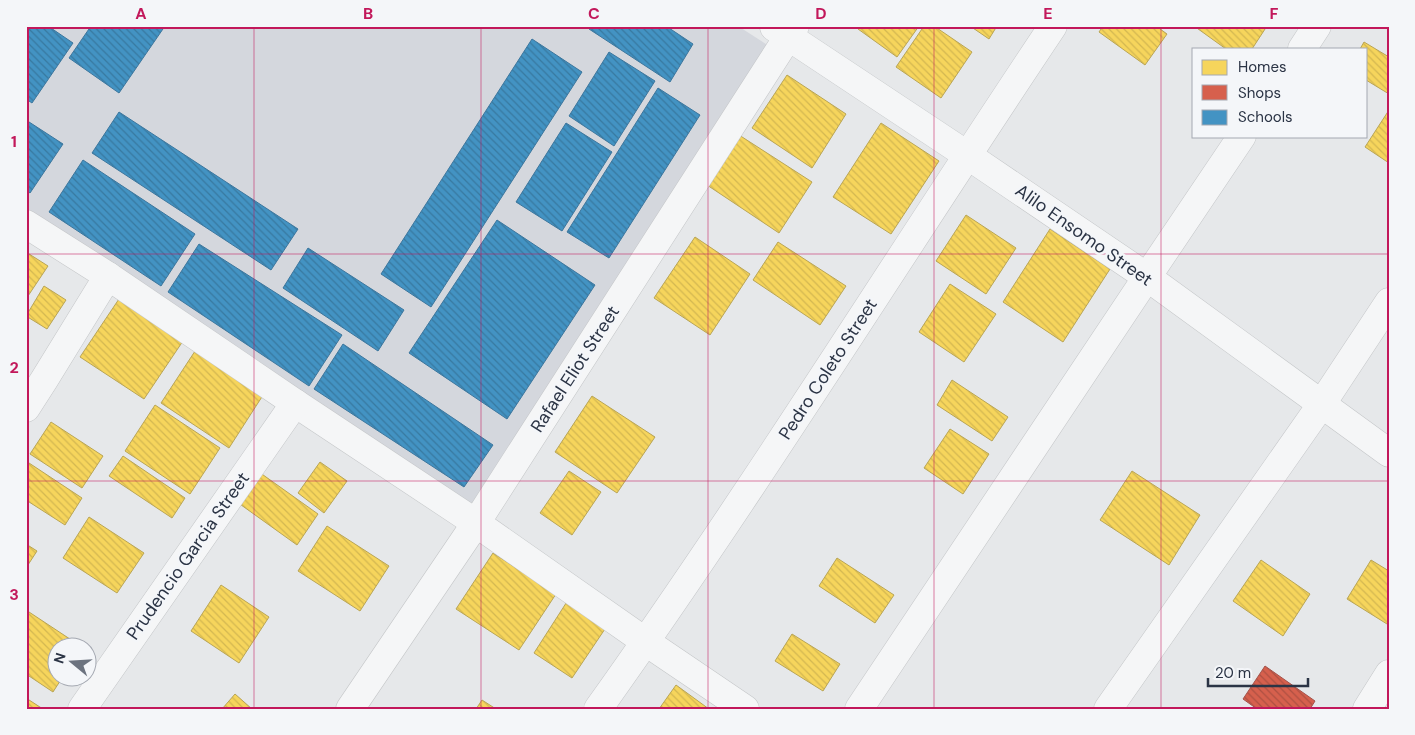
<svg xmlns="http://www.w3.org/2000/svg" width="1415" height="735" viewBox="0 0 1415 735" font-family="'DM Sans',sans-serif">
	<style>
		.built { fill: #d4d7dd }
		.homes { fill: url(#homes-back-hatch); stroke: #b9a555 }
		.shops { fill: url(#shops-back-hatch); stroke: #a3534b }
		.schools { fill: url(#schools-back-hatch); stroke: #3c769d }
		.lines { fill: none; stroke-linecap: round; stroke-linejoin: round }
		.minor-casing { stroke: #c4c6c8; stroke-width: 29 }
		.minor { stroke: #f5f6f7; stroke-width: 28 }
		.grid { fill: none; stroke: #c2185b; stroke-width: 1; stroke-opacity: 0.55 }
		.labels { text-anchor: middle; stroke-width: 5; stroke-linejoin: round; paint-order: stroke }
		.street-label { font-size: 18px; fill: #2b3445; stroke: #f4f6f9 }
		.neatline { fill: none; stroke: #c2185b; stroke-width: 2 }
		.grid-label { font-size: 16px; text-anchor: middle; font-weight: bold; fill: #c2185b }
	</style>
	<defs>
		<pattern id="homes-back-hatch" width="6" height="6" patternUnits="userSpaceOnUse" patternTransform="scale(1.25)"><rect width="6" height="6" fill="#f6d55c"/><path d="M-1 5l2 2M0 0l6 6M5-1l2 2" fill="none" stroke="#d3b751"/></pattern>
		<pattern id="shops-back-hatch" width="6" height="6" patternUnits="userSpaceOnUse" patternTransform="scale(1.25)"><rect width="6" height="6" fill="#d6604d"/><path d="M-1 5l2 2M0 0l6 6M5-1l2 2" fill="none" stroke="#ae5042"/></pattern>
		<pattern id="schools-back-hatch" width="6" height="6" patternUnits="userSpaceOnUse" patternTransform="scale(1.25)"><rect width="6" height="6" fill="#4393c3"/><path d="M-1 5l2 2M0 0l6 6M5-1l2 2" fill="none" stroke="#3879a0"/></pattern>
	</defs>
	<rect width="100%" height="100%" fill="#e6e8ea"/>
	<!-- built -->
	<path class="built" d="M26,26h712l31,20 -294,464 -449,-302z"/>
	<!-- homes -->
	<g class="homes">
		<path d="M860,26h59l-22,31 -39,-28z"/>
		<path d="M924,26h10l38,26 -31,46 -45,-31z"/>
		<path d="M970,26h27l-8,13z"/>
		<path d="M1103,26h53l11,8 -22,31 -46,-33z"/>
		<path d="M1194,26h73l-15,23h-26z"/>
		<path d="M1364,42l25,15v37l-23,-14v-31h-6z"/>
		<path d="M787,75l59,39 -34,54 -60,-40z"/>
		<path d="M1389,110v53l-24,-16z"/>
		<path d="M881,123l58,38 -48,73 -58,-37z"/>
		<path d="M739,135l73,47 -33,51 -72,-48z"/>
		<path d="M966,215l50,33 -30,46 -50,-33z"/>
		<path d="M1050,229l60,40 -47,73 -60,-40z"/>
		<path d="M695,237l55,37 -40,61 -56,-37z"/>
		<path d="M778,242l68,44 -26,39 -67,-45z"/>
		<path d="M26,252l22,14 -22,33z"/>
		<path d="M950,284l46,30 -32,48 -45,-30z"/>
		<path d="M44,286l22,14 -19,29 -21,-13z"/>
		<path d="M121,296l64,42 -41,61 -64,-42z"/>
		<path d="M199,345l68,44 -38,59 -68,-45z"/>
		<path d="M952,380l56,37 -16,24 -55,-36z"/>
		<path d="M592,396l63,41 -38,56 -62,-41z"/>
		<path d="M155,405l65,43 -30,46 -65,-43z"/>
		<path d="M51,422l52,34 -21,32 -52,-34z"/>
		<path d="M950,429l39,25 -26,40 -39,-26z"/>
		<path d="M123,456l62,42 -13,20 -63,-42z"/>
		<path d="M26,461l56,37 -17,27 -39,-25z"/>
		<path d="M320,462l27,19 -23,32 -26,-20z"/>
		<path d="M569,471l32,21 -29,43 -32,-22z"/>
		<path d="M1132,471l68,44 -31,50 -69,-45z"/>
		<path d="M259,472l59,42 -21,31 -60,-43z"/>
		<path d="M89,517l55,36 -27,40 -54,-35z"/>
		<path d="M327,526l62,40 -29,45 -62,-40z"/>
		<path d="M26,544l11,7 -11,17z"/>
		<path d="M493,553l63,41 -37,56 -63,-41z"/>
		<path d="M837,558l57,37 -19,28 -56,-37z"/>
		<path d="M1261,560l49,34 -27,42 -50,-35z"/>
		<path d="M1371,560l18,11v51l-2,2 -40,-25z"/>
		<path d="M221,585l48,32 -30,46 -48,-32z"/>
		<path d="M570,597l39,26 -37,55 -38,-25z"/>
		<path d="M26,610l56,37 -24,1v30h4l-9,14 -27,-18z"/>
		<path d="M792,634l48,30 -17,27 -48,-30z"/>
		<path d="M676,685l33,24h-50z"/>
		<path d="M235,694l17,15h-30z"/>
		<path d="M26,698l17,11h-17z"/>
		<path d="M482,700l14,9h-20z"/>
	</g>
	<!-- shops -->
	<path class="shops" d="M1265,666l50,35 -5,8h-53l-14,-10z"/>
	<!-- schools -->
	<g class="schools">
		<path d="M26,26h22l25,17 -41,60 -6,-4z"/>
		<path d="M91,26h74l-46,67 -50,-35z"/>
		<path d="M591,26h75l27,18 -23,38 -81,-53z"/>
		<path d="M532,39l50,33 -151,235 -50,-33z"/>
		<path d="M609,52l46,29 -41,65 -45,-30z"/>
		<path d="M658,88l42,27 -91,143 -42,-26z"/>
		<path d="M119,112l179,117 -27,41 -179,-117z"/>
		<path d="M26,120l37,24 -33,49 -4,-3z"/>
		<path d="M566,123l46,29 -50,79 -46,-29z"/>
		<path d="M83,160l112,74 -34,52 -112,-74z"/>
		<path d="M497,220l98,65 -88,134 -98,-66z"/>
		<path d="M199,244l143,91 -33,51 -141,-94z"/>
		<path d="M308,248l96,62 -26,41 -95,-63z"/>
		<path d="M343,344l150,101 -29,42 -150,-98z"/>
	</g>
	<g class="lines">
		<!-- minor casing -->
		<g class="minor-casing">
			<g id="minor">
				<path d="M774,27l193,128 180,122 242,176"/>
				<path d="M1302,49l15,-23"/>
				<path d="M26,224l82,52 187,127 181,120 170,119 99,67"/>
				<path d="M26,408l18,-28 64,-104"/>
				<path d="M82,709l213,-306"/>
				<path d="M350,709l126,-186 319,-497"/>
				<path d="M598,709c159,-223 303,-456 455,-683"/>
				<path d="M859,709l288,-432 95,-141"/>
				<path d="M1108,709l213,-304 68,-103"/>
				<path d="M1367,709l22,-35"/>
			</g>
		</g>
		<!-- minor -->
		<use href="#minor" class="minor"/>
	</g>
	<!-- grid -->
	<path class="grid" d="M254,26v683M481,26v683M708,26v683M934,26v683M1161,26v683M26,254h1363M26,481h1363"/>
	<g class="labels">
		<!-- street labels -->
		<g class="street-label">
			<text transform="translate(1084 235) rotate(35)" y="6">Alilo Ensomo Street</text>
			<text transform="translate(575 369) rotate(-57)" y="6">Rafael Eliot Street</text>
			<text transform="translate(828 369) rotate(-57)" y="6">Pedro Coleto Street</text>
			<text transform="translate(188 556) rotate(-55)" y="6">Prudencio Garcia Street</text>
		</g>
	</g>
	<!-- border -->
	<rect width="1415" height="735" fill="none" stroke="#f4f6f9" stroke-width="55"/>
	<!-- legend -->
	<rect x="1192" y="48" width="175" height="90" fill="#f4f6f9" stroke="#a4a8b1"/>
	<rect x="1202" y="60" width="25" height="15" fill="#f6d55c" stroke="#a4a8b1"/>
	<text x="1238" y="72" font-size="15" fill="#2b3445">Homes</text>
	<rect x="1202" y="85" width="25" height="15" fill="#d6604d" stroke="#a4a8b1"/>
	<text x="1238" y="98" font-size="15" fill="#2b3445">Shops</text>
	<rect x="1202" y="110" width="25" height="15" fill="#4393c3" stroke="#a4a8b1"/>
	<text x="1238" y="122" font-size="15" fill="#2b3445">Schools</text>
	<!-- north arrow -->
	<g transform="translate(72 662) rotate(288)"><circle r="24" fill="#f4f6f9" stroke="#a4a8b1"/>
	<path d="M0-4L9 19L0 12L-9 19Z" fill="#6c737f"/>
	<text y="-8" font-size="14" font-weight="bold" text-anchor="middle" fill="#2b3445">N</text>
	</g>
	<!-- scale -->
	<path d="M1208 678v8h100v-8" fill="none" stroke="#2b3445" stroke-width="2.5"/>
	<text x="1215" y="678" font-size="15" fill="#2b3445" stroke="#f4f6f9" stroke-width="4" paint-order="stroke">20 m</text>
	<rect x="28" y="28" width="1360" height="680" class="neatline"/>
	<g class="grid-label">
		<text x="141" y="19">A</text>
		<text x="368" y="19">B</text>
		<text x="594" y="19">C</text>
		<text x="821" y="19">D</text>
		<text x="1048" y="19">E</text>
		<text x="1274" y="19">F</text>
		<text x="14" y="147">1</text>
		<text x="14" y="373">2</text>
		<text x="14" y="600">3</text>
	</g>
</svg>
